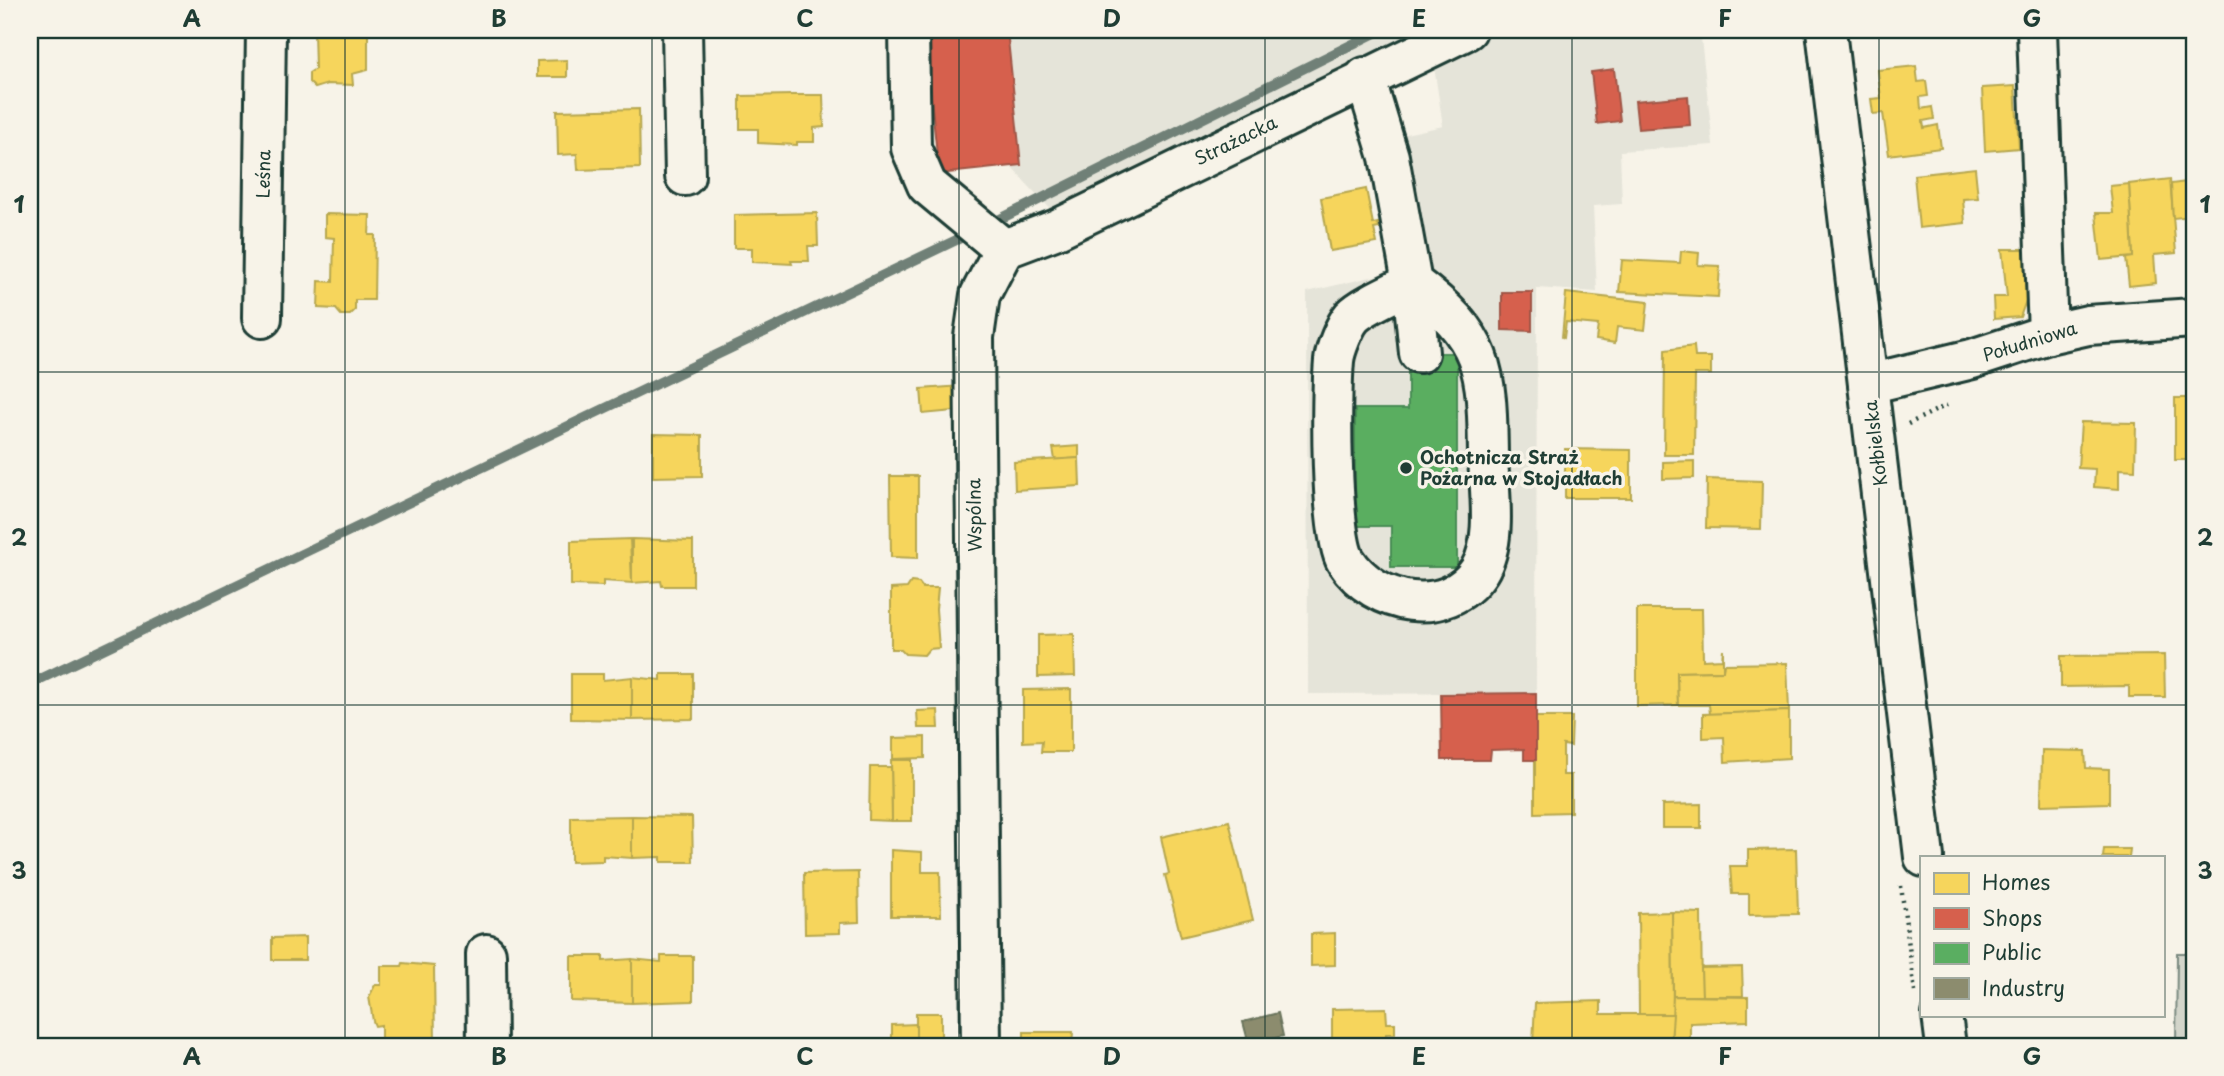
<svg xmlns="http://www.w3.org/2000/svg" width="2224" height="1076" viewBox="0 0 2224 1076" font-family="'Playpen Sans',sans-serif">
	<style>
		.built { fill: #e5e4d9 }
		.green { fill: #d3d5ca; stroke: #79897f; stroke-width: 2 }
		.homes { fill: #f6d55c; stroke: #b6a750; stroke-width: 2 }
		.shops { fill: #d6604d; stroke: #9f5646; stroke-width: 2 }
		.public { fill: #5aae61; stroke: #488c54; stroke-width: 2 }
		.industry { fill: #8c8c6e; stroke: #6b745d; stroke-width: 2 }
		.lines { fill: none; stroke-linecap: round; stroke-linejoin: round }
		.stream { stroke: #6f8077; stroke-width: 10 }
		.minor-casing { stroke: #1f3d34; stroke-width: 44 }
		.path { stroke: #1f3d34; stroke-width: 4.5; stroke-dasharray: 2 5; stroke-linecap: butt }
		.minor { stroke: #f7f3e8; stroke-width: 38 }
		.grid { fill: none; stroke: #1f3d34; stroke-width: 2; stroke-opacity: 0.55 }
		.poi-dot { fill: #1f3d34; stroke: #f7f3e8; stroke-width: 2.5 }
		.labels { text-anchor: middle; stroke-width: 7; stroke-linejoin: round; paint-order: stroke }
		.street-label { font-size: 18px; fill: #1f3d34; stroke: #f7f3e8 }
		.poi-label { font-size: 18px; font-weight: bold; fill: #1f3d34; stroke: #f7f3e8; text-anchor: start }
		.neatline { fill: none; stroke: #1f3d34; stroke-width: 2.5 }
		.grid-label { font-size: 23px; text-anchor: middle; font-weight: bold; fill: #1f3d34 }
	</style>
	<rect width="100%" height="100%" fill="#f7f3e8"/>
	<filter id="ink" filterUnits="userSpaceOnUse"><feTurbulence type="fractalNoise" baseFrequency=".0143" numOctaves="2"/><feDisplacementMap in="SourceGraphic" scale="14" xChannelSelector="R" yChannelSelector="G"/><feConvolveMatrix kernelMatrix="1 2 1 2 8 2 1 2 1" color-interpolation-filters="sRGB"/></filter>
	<g filter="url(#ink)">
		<!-- built -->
		<g class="built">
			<path d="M924,30h507l-374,186 -47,-50 -71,8z"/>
			<path d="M1503,30h197l13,115 -93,6 2,53 -29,2 4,86 -60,-4 -1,405 -228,1 -1,-402 81,-19 -24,-130 79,-17 -10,-66z"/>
		</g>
		<!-- green -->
		<path class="green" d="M2177,953h17v93h-18z"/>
		<!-- homes -->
		<g class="homes">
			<path d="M314,30h54v40l-16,4 1,11 -25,-1 -13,4 -6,-6v-9l6,-4z"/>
			<path d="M567,60v17h-30v-16z"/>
			<path d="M1916,66l2,16 8,-1 2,15 -8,1 1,12 11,-2 2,12 -11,2 1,7 14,-3 3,23 -52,7 -6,-42 -10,1 -2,-15 10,-1 -3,-28z"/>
			<path d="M2015,86l4,62 -34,3 -3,-63z"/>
			<path d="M793,95h30l1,32 -10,1v14h-17v3l-39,-2v-14h-18v-33z"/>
			<path d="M639,109l1,59 -62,2 -1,-16 -19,1 -1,-44z"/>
			<path d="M1975,168l3,30 -15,1 2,24 -46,5 -5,-53z"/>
			<path d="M2170,179l6,74 -22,2 2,28 -27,3 -3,-28 7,-1 -4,-73z"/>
			<path d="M2194,181v35l-21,2 -2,-34z"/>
			<path d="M2129,184l4,73 -32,3 -5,-47h17l-3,-27z"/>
			<path d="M1366,189l7,35 5,-1 1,5 -5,1 3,14 -47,8 -9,-53z"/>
			<path d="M817,213l1,33h-10l1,15h-18l1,3 -40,-2v-14h-18v-33z"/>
			<path d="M325,214l45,1 -1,20h6l-1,65h-19v10l-5,5h-9l-5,-6 -18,-1 1,-27 14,1 1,-44 -9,-1z"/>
			<path d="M2002,249h22l4,46 -8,22 -26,2 -1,-22h14z"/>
			<path d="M1681,251l18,2 -1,12 22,1 -2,31 -99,-5 3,-32 58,3z"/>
			<path d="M1566,293l82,9 -3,28 -28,-3 -2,16 -19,-3 2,-15 -32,-3 -2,16 -2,-1z"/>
			<path d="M1694,346l1,11h16v17h-16l-1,81h-30l1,-105z"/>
			<path d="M962,386l2,24 -41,4 -2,-25z"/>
			<rect x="2175" y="398" width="19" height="62"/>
			<path d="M2081,422l55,1 -1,47 -16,-1v20l-25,-2 1,-18 -17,-1z"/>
			<path d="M653,434l49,1v41l-49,1z"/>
			<path d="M1079,446v12l-24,2 -2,-12z"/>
			<path d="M1565,449l66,1v48h-66z"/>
			<path d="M1079,458l1,28 -65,4 -1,-28z"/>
			<path d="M1694,461v17l-31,1v-17z"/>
			<path d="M890,476h28v82l-27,-1z"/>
			<path d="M1707,479l55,2 -1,48 -55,-1z"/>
			<path d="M630,539l2,44 -29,-2v5l-32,-1v-44z"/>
			<path d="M632,539l61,2v45h-31l-1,-5 -29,2z"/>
			<path d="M911,582l8,1 4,5h15l-2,21 3,39 -10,1 -5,6 -19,-1 -5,-5h-9v-60l16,-1z"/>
			<path d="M1637,609h65l1,51 19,-1 1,-10v22l-46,1 1,33 -41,1z"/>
			<path d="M1074,634l1,42 -37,1v-42z"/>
			<path d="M2164,655l1,42h-36v-11l-68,1v-31z"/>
			<path d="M1787,663l2,48 -79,3 -1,-9h-31l-1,-33 46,-1 1,-7z"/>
			<path d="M571,674h32v6l29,-3v43l-61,-1z"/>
			<path d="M661,674h32v45l-61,1v-43l29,3z"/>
			<path d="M1071,689v63h-30l1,-11 -19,1v-52z"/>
			<path d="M938,710l1,18h-21l-1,-17z"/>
			<path d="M1789,711v47l-64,4 -1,-25 -21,1v-24z"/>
			<path d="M1535,717h37l-1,29 -8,-1v30h8v37l-36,1z"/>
			<path d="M925,737v21l-32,1v-21z"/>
			<path d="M2042,750l43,1 1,17 23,1v34l-68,2z"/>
			<path d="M891,760h21v61h-20z"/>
			<path d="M870,767h21l1,54 -23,-1z"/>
			<path d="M1701,804v24h-39v-23z"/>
			<path d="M632,816l60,1 1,45h-32v-5l-29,1z"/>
			<path d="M632,816v42l-29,-2v5l-32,1v-45z"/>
			<path d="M1229,821l24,99 -72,17 -16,-62 4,-1 -8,-37z"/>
			<path d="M1796,849l2,65 -49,1v-21h-17l-2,-28h18v-16z"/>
			<path d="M2104,849h26l-1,8h-26z"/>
			<path d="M891,850l31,2v20h18l1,44h-50z"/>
			<path d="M858,872l1,50 -19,1v10l-35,1 -1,-61z"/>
			<path d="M1672,912l29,1 1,83h-29z"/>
			<path d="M1672,912l1,102h-34l-1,-101z"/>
			<path d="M1335,933v32l-24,1v-32z"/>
			<path d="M305,937v23h-33v-22z"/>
			<path d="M571,956h32v5l29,-2v44l-61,-2z"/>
			<path d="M661,956h32v45l-61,2v-44l29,3z"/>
			<path d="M403,963l31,3 1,78h-54v-19l-6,1 -2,-5 -4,-24 6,-12h6v-19h21z"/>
			<path d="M1742,967l1,29h-41l-1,-28z"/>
			<path d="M1673,996l75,1v24l-58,2v23h-19z"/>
			<path d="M1601,1001v13h72l-2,28 -138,2 2,-41z"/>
			<path d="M1386,1008l1,15h8v11h-9v12h-54v-37z"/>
			<rect x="916" y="1013" width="25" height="33"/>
			<path d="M916,1024v22h-24v-21z"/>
			<path d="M1024,1032h49l-1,14h-48z"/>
		</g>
		<!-- shops -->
		<g class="shops">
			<path d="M924,30h83l14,135 -82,9z"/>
			<path d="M1614,69l6,52 -23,3 -6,-52z"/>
			<path d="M1688,96l2,29 -52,4 -3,-28z"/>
			<path d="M1502,292h30v39l-30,-1z"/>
			<path d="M1536,693v67h-12v-11l-33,1 -1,10h-48l-1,-66z"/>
		</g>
		<!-- public -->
		<path class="public" d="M1408,353h49v214h-66v-41h-36v-117h53z"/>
		<!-- industry -->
		<path class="industry" d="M1278,1013l5,23 -34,8 -6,-22z"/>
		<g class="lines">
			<!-- stream -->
			<g class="stream">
				<path d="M986,226l395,-196"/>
				<path d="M30,684l941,-451"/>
			</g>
			<!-- minor casing -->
			<g class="minor-casing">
				<g id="minor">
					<path d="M682,30l3,146"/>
					<path d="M909,30l2,118 16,37 77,64"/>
					<path d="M1826,30l98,827"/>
					<path d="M2037,30l11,304"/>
					<path d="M1365,77l24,80 23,126c73,54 75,85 76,173 1,34 10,85 -9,115 -32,49 -105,34 -133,-10 -16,-24 -15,-167 -12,-200 1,-11 11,-36 18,-44 10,-11 45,-26 60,-34l7,70"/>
					<path d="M1004,249l53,-20 410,-199"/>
					<path d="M262,318l4,-288"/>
					<path d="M1868,384l104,-25 76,-25 40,-9 106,-7"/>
					<path d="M486,954l1,92"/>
					<path d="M1942,1015l4,31"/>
					<path d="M981,1046l-7,-709 6,-42 24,-46"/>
				</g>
			</g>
			<!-- path -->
			<g class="path">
				<path d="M1908,424l39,-19"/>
				<path d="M1901,886l14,106"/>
			</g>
			<!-- minor -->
			<use href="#minor" class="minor"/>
		</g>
	</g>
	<!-- grid -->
	<path class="grid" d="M345,30v1016M652,30v1016M959,30v1016M1265,30v1016M1572,30v1016M1879,30v1016M30,372h2164M30,705h2164"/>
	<!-- markers -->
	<circle class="poi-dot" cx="1406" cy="468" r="7"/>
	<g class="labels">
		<!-- street labels -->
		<g class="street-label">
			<text transform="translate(1236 141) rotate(-26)" y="6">Strażacka</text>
			<text transform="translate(264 174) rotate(-89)" y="6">Leśna</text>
			<text transform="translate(2030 342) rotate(-17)" y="6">Południowa</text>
			<text transform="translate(1876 443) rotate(-97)" y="6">Kołbielska</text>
			<text transform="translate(975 515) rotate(-91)" y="6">Wspólna</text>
		</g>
		<!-- poi labels -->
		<g class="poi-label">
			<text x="1420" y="464">Ochotnicza Straż<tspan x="1420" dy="21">Pożarna w Stojadłach</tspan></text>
		</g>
	</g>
	<!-- margin -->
	<rect width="2224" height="1076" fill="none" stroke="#f7f3e8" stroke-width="77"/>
	<!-- legend -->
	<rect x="1920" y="856" width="245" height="161" fill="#f7f3e8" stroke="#a1aaa0" stroke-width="2"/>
	<rect x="1934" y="873" width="35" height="21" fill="#f6d55c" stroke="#a1aaa0" stroke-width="2"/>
	<text x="1982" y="890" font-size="21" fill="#1f3d34">Homes</text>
	<rect x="1934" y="908" width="35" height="21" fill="#d6604d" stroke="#a1aaa0" stroke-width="2"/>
	<text x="1982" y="926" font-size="21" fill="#1f3d34">Shops</text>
	<rect x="1934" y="943" width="35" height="21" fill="#5aae61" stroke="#a1aaa0" stroke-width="2"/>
	<text x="1982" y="960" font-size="21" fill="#1f3d34">Public</text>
	<rect x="1934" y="978" width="35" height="21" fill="#8c8c6e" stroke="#a1aaa0" stroke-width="2"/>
	<text x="1982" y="996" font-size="21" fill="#1f3d34">Industry</text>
	<rect x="38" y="38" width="2148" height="1000" class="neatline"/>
	<g class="grid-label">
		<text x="192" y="27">A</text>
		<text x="499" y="27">B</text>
		<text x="805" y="27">C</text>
		<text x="1112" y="27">D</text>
		<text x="1419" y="27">E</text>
		<text x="1725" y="27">F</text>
		<text x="2032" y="27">G</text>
		<text x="19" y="213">1</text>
		<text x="2205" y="213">1</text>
		<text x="19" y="546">2</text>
		<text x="2205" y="546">2</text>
		<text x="19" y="879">3</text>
		<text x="2205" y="879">3</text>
		<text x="192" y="1065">A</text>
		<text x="499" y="1065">B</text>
		<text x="805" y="1065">C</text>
		<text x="1112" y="1065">D</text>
		<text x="1419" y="1065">E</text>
		<text x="1725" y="1065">F</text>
		<text x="2032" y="1065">G</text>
	</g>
</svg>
